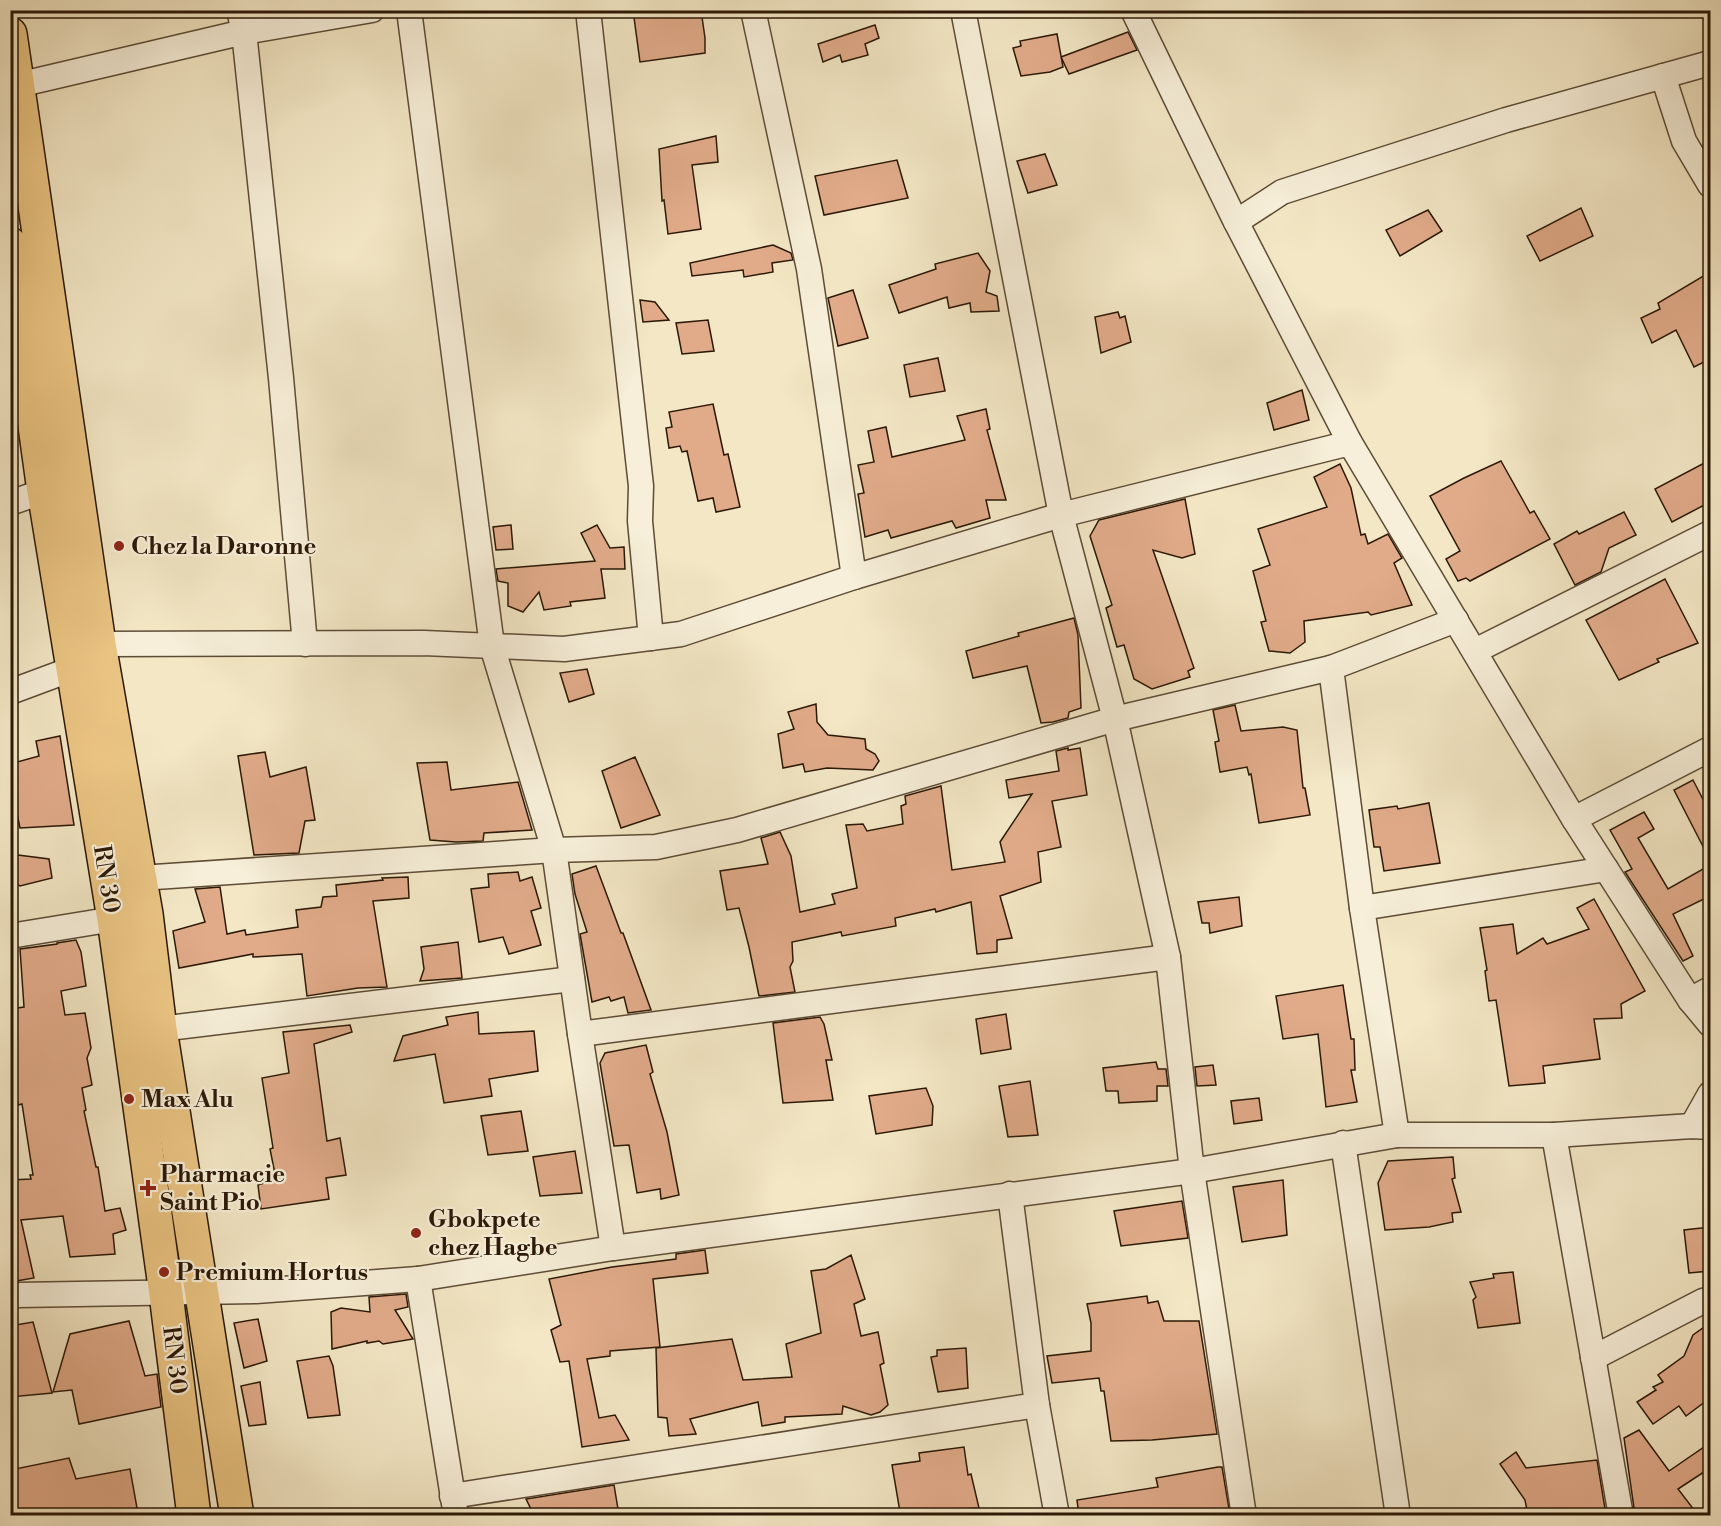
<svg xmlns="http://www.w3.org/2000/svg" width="1721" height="1526" viewBox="0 0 1721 1526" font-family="'Libre Bodoni',serif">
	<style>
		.building { fill: #e1ab8a; stroke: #2b1806; stroke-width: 1.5 }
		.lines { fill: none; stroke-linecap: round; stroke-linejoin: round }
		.minor-casing { stroke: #5d4c36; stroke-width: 27 }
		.primary-casing { stroke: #2b1806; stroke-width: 36 }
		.minor { stroke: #f7efd9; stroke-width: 24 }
		.primary { stroke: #eac482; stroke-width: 33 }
		.poi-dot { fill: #8f2418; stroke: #f7efd9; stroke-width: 2 }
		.labels { text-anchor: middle; stroke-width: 4.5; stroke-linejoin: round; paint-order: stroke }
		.poi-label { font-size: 24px; font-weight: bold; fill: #2b1806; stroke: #f7efd9; text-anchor: start }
		.street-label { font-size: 24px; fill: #2b1806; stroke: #f7efd9 }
	</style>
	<rect width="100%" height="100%" fill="#f3e7c5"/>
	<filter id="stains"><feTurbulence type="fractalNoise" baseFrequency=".00333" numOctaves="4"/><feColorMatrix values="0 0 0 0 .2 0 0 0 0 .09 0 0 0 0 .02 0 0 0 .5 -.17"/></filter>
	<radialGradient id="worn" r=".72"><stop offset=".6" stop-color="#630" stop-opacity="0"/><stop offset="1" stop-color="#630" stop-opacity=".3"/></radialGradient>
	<!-- building -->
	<g class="building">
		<path d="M633,10h68l4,28v15l-65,9z"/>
		<path d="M875,25l4,13 -14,6 3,11 -26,7 -2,-7 -17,7 -5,-18z"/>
		<path d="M1128,32l9,18 -68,24 -8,-17z"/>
		<path d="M1057,34l6,33 -13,5 -29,4 -8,-28 8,-2 -1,-5z"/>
		<path d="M716,136l2,26 -26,3 9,64 -33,5 -4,-34 -2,1 -3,-52z"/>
		<path d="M1045,154l12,31 -29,8 -11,-32z"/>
		<path d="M897,160l11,38 -84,17 -9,-39z"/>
		<path d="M1581,208l12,28 -53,25 -13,-25z"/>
		<path d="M1428,210l14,21 -42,25 -14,-26z"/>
		<path d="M773,245l18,8 2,7 -21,3 1,9 -29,5 -1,-7 -51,6 -2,-13z"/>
		<path d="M978,253l12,18 -4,21 11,4 2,15 -28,1 -1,-9 -21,5 -2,-11 -48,16 -10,-28 47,-16 -1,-5z"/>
		<path d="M1710,272v87l-16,8 -18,-37 -24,13 -11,-25 19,-9 -2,-6z"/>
		<path d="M853,290l15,48 -30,8 -10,-48z"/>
		<path d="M640,300l15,2 14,18 -26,2z"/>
		<path d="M1118,312l2,6 5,-2 6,26 -30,11 -6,-36z"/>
		<path d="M708,320l6,31 -32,3 -6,-31z"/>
		<path d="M938,358l7,33 -35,6 -6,-32z"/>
		<path d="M1302,390l7,30 -35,10 -7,-27z"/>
		<path d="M713,404l11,51 4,-1 12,53 -24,5 -3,-14 -15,3 -11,-50 -5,1 -2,-6 -11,2 -3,-20 6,-1 -3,-15z"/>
		<path d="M986,409l4,20 -3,1 19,70h-20l4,18 -34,10 -4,-7 -61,17 -3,-8 -23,7 -7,-43 6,-1 -6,-28 16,-3 -6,-31 18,-4 6,30 73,-17 -8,-24z"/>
		<path d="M1710,460v42l-38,20 -17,-33z"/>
		<path d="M1501,461l29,52 4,-2 16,28 -80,42 -4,-3 -8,3 -12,-22 14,-8 -30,-55 34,-18z"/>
		<path d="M1340,464l11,24 10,47 4,-1 3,10 20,-10 14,24 -8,5 18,42 -41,10 -3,-3 -64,9 1,21 -15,11 -21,-2 -8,-29 5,-1 -13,-50 17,-6 -12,-36 69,-22 -13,-30z"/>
		<path d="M1185,499l10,55 -13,4 -29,-8 41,118 -6,3 2,6 -38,12 -18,-10 -10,-34 -7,2 -11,-39 6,-3 -22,-69 9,-16z"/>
		<path d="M1624,512l12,23 -27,13 -8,24 -26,13 -21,-41 23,-13 2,3z"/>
		<path d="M511,525l2,24 -17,1 -3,-23z"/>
		<path d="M597,525l13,23 14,-1 1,22h-24l4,29 -35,4 1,4 -27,4 -5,-18 -16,20 -15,-6v-23l-10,-2 -2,-12 99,-8 -14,-28z"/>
		<path d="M1665,579l33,64 -41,16 2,3 -40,18 -33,-60z"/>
		<path d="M1074,618l4,17 3,73 -12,4 -1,6 -15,4 -12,1 -14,-57 -54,12 -7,-27 53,-15 -1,-3z"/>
		<path d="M587,669l7,25 -25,8 -9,-29z"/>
		<path d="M816,704l1,18 11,13 37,4 1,10 9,5 4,7 -6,9 -46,-2 -22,4 -2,-8 -20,4 -5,-34 16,-5 -6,-17z"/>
		<path d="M1235,705l6,26 42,-4 14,3 6,58h2l5,27 -51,8 -8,-49 -2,1 -2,-8 -27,5 -5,-30 4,-1 -6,-31z"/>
		<path d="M60,736l14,89 -54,3 -10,-49v-15l29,-8 -3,-15z"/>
		<path d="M1068,748v2l12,-2 7,47 -35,6 9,46 -23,5 3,30 -41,14 12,42 -15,2v12l-20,2 -6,-52 -35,10 -1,-3 -40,9 1,8 -54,10 -1,-4 -49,10 1,19 -3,6 5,25 -36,4 -10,-49 -10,-39 -12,2 -7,-39 48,-7 -7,-26 19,-6 11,24 9,56 35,-8 -3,-10 25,-6 -11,-63 17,-1 4,7 36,-7 -2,-18 5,-2 -1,-8 36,-10 11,84 53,-8 -5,-20 32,-48 -23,4 -3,-18 53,-9 -3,-20z"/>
		<path d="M265,752l5,25 36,-10 9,53 -10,1 -6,32 -45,2 -16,-99z"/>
		<path d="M635,757l25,58 -39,13 -19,-57z"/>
		<path d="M447,762l4,28 67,-8 14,48 -48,3 -1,8 -27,1 -26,-2 -13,-77z"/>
		<path d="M1693,780l17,33v47l-36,-70z"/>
		<path d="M1429,803l11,60 -56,8 -4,-24h-6l-5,-37 28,-4 1,3z"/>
		<path d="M1644,812l10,17 -16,9 30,51 42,-24v31l-37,18 20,42 -10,5 -58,-89 7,-3 -22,-39z"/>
		<path d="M10,854l39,5 3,19 -32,8 -10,-7z"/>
		<path d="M596,866l25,67h2l28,77 -23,3 -4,-16 -13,4 -2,-4 -17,5 -12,-68 7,-2 -12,-38 -3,-20z"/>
		<path d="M518,872l2,9 12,-4 9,31 -10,3 10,34 -32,9 -6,-17 -24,5 -8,-53 18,-2 -1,-13z"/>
		<path d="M408,877l1,21 -36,3 14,86 -29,1 -51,8 -5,-42 -49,3v-3l-74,14 -6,-37 32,-9 -10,-33 25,-2 7,47 18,-4 1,5 52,-8 -2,-17 25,-3 2,-10 14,-1 -1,-11 47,-5 -1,-2z"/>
		<path d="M1239,897l3,29 -32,7 -1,-10h-7l-4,-21z"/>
		<path d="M1594,899l51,92 -24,13 1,14 -28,1 6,40 -57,7 2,17 -36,3 -13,-86 -7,1 -4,-30 2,-1 -7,-42 33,-4 4,30 26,-16 4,6 42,-15 -12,-21z"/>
		<path d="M76,940l5,12 5,34 -25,5 4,24 20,-2 6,35 -4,10 5,27 -10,3 4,22 -2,1 12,56h2l7,44 15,-3 6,22 -13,4 2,20 -45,3 -7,-41 -42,4 13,58 -24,4v-102l21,-1 -1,-4h3l-11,-71 -4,1 -8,-34v-62l14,-2 -4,-58 37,-5v-1z"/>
		<path d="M458,942l4,36 -42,3 4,-12 -3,-22z"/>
		<path d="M1343,985l8,54h3l1,31h-4l6,32 -31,5 -8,-73 -35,5 -7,-43z"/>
		<path d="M478,1012l1,22 55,-3 4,40 -49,8 3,17 -48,7 -9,-49 -41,7 9,-25 45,-11 -2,-8z"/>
		<path d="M1006,1014l5,35 -30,5 -5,-35z"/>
		<path d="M820,1017l4,7 8,36h-6l7,40 -50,3 -10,-80z"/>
		<path d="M350,1025l2,7 -38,12 13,97 13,-3 6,37 -20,3 3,21 -68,10 -3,-24 18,-6 -6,-30 3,-1 -11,-70 27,-5 -6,-41z"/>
		<path d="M646,1045l7,27 -3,2 17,58 12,63 -18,4 -1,-10 -23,4 -8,-48 -15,1 -14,-83 5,-10z"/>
		<path d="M1156,1062l2,7h8l2,17h-11v15l-38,2 -1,-12h-12l-3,-23z"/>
		<path d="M1213,1065l3,20 -19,1 -2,-19z"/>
		<path d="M1030,1081l8,54 -30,2 -9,-51z"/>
		<path d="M926,1088l7,18 -1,19 -56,9 -7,-38z"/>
		<path d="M1259,1098l3,22 -28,4 -3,-23z"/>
		<path d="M521,1111l7,40 -40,4 -7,-39z"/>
		<path d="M575,1151l7,42 -42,3 -7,-39z"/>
		<path d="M1453,1157l2,21 -3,1 9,33 -9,1 1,9 -24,5 -44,3 -7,-47 10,-22z"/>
		<path d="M1283,1180l4,55 -45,7 -9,-55z"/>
		<path d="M1182,1201l6,37 -67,8 -7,-35z"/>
		<path d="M1710,1227v44l-21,2 -5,-43z"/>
		<path d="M705,1250l3,23 -55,6 7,68 -50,4v5l-23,3 12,59 16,-3 14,25 -47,7 -13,-86 -9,1 -9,-32 10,-5 -12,-46 63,-12 64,-8v-5z"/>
		<path d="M851,1255l14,44 -11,5 7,32 17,-4 6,31 -4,2 8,40 -8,7 -9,3 -28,-9 -1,8 -57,3v5l-23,4 -4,-24 -68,17 6,15 -27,2 -2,-18 -9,-1 -2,-69 76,-9 11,41 49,-3 -6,-33 35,-11 -10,-62 15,-2z"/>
		<path d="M1513,1272l7,51 -42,5 -5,-28 3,-3 -6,-15 24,-4 -1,-4z"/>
		<path d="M406,1294l2,13 -13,3 18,29 -30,5 -4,-3 -12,2v-2l-35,8 -1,-37 10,-4 29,4 -1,-15z"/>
		<path d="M1147,1296l1,7 10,-2 6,20h35l18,113 -65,6 -41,1 -7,-50h-3l-2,-13 -47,5 -5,-27 44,-5v-28l-4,-19z"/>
		<path d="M258,1319l9,42 -23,7 -10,-45z"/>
		<path d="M129,1321l16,55 12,-2 4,33 -82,17 -7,-34 -19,2 17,-58z"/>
		<path d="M33,1322l19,71 -42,4v-71z"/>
		<path d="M1710,1323v75l-24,18 -7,-10 -26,18 -16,-22 19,-12 -3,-3 10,-5 -5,-7 26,-19 9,-21z"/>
		<path d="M966,1348l2,40 -30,4 -7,-35 6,-1v-6z"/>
		<path d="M329,1356l4,10 7,49 -32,3 -11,-57z"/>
		<path d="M260,1382l6,42 -17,2 -8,-40z"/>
		<path d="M1639,1430l30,41 41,-28v25l-32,21 20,26h-63l-11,-77z"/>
		<path d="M964,1447l4,28 3,-1 8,34 -79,4 -8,-47 28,-4 -1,-8z"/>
		<path d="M1516,1452l10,16 71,-8 9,55h-78l-3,-15 -25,-36z"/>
		<path d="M69,1458l7,21 54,-10 7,39 -37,7 -1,-5 -55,5h-34v-45z"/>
		<path d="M1218,1467h4l8,48h-151l-2,-15 81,-13 -2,-9z"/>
		<path d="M614,1485l5,30h-85l-8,-16z"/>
	</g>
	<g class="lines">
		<!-- minor casing -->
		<g class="minor-casing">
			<g id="minor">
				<path d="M239,10l5,22 37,346 24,266"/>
				<path d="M409,10l83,636 62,204 26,184 33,214"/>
				<path d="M588,10l53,476 -1,35 11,117"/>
				<path d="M753,10l56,259 45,308"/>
				<path d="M963,10l98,505 54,204 53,238 24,214 52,345"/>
				<path d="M1133,10l100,206 117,227 224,376 116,181 20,24"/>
				<path d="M1663,76l21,65 26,44"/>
				<path d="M18,85l226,-53 128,-22"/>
				<path d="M1236,222l46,-30 224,-72 204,-57"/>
				<path d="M10,503l34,-12"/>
				<path d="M99,644l325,-1 140,6 117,-15 173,-57 207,-62 289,-72"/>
				<path d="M1475,651l235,-118"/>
				<path d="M1331,668l31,240 35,227"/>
				<path d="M10,692l62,-23"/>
				<path d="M1574,819l136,-70"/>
				<path d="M140,878l414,-28 102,-3 81,-17 378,-111 216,-51 125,-48"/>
				<path d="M1362,908l244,-39"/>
				<path d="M10,936l104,-17"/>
				<path d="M1690,1000l20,-11"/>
				<path d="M160,1029l412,-50"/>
				<path d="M580,1034l588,-77"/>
				<path d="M1692,1126l18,-32"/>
				<path d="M1554,1135l67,381"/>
				<path d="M1343,1143l55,373"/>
				<path d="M1010,1194l27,211 20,111"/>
				<path d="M418,1279l38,237"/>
				<path d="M10,1297l8,-2 238,-4 162,-12 195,-31 579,-77 205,-36h157l138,-9 18,1"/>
				<path d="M1593,1358l110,-57 7,-2"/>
				<path d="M452,1496l585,-91"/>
			</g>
		</g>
		<!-- primary casing -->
		<g class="primary-casing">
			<g id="primary">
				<path d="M10,34l89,610 47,270 14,115 77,487"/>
				<path d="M10,244l34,247 70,428 52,375 28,222"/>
			</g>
		</g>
		<!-- minor -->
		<use href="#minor" class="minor"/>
		<!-- primary -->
		<use href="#primary" class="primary"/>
	</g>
	<!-- markers -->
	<g class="poi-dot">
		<circle cx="119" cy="546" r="6"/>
		<circle cx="129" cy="1099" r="6"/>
		<path d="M145 1179h6v6h6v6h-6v6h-6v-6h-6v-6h6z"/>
		<circle cx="416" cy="1233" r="6"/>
		<circle cx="164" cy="1272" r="6"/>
	</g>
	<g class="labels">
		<!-- poi labels -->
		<g class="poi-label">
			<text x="131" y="554">Chez la Daronne</text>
			<text x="141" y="1107">Max Alu</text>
			<text x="160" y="1182">Pharmacie<tspan x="160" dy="28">Saint Pio</tspan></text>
			<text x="428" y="1227">Gbokpete<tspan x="428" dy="28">chez Hagbe</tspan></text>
			<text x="176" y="1280">Premium Hortus</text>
		</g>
		<!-- street labels -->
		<g class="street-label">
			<text transform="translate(107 879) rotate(81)" y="8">RN 30</text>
			<text transform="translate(175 1360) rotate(83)" y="8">RN 30</text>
		</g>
	</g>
	<!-- margin -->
	<rect width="1721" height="1526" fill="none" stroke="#f3e7c5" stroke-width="36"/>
	<rect x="12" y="12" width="1697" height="1502" fill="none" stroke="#2b1806" stroke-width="3"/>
	<rect x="18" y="18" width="1685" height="1490" fill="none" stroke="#2b1806" stroke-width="1.5"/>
	<rect width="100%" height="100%" filter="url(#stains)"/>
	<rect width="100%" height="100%" fill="url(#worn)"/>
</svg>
